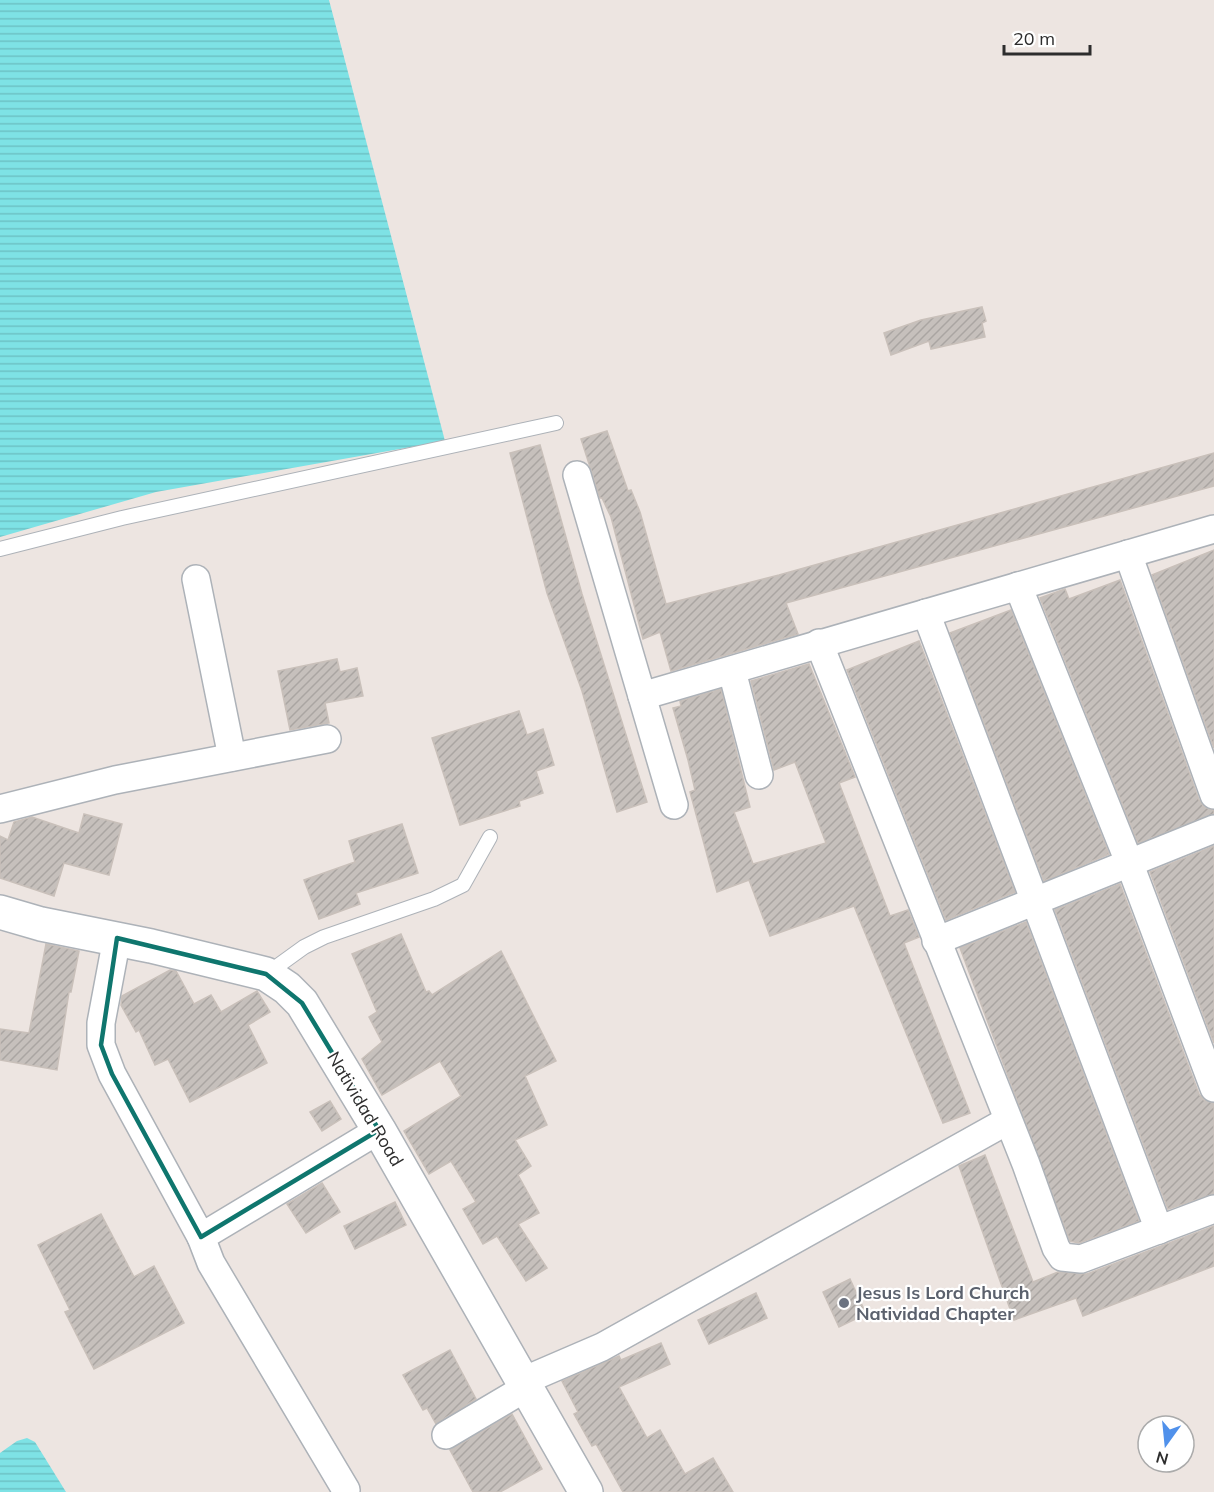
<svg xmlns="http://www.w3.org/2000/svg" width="1214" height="1492" viewBox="0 0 1214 1492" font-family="Mulish,sans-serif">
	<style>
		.water { fill: url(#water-rules) }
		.building { fill: url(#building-hatch); stroke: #c9c0ba; stroke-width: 1.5 }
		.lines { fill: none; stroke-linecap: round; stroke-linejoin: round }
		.service-casing { stroke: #adb2b8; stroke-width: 16 }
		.minor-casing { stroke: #adb2b8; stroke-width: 30 }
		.tertiary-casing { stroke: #adb2b8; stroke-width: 36 }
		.service { stroke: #fff; stroke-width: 14 }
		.minor { stroke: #fff; stroke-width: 27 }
		.tertiary { stroke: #fff; stroke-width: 33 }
		.marked { fill: none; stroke: #0f766e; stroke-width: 4.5; stroke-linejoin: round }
		.worship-dot { fill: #6b7280; stroke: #fff; stroke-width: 2 }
		.labels { text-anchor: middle; stroke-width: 4.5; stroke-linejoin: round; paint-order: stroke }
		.street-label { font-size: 18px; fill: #2d2d2d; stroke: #fff }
		.worship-label { font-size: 18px; font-weight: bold; fill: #5b616d; stroke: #fff; text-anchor: start }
	</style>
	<defs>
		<pattern id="water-rules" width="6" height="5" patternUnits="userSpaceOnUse" patternTransform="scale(1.5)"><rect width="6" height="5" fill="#7ee2e5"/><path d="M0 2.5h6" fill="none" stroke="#6dc2c5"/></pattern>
		<pattern id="building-hatch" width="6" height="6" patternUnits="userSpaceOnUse" patternTransform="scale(1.5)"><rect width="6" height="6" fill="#c6c0bc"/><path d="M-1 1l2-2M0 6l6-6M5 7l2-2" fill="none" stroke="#aaa5a2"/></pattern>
	</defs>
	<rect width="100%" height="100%" fill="#ede5e1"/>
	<!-- water -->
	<g class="water">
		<path d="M0,0h329l116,441 -289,51 -156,45z"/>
		<path d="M27,1438l8,4 31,50h-66v-39l17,-12z"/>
	</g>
	<!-- building -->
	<g class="building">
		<path d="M982,307l4,14 -4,2 3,14 -54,12 -2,-8 -38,14 -7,-22 37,-13z"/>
		<path d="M607,431l21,60 3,-1 9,22 26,92 113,-29 435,-122v33l-428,117 12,31 -127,37 -11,-39 -17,7 -32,-122 -9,-19h-2l-19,-59z"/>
		<path d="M540,445l42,149 65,208 -30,10 -35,-121 -35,-98 -37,-140z"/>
		<path d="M1214,550v198l-62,-173z"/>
		<path d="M1120,580l79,220 5,7 10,3v4l-76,29 -98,-245 25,-9 4,10z"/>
		<path d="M1011,610l98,244 -65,27 -94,-248z"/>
		<path d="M919,641l96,251 -69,28 -99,-250z"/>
		<path d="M337,659l3,13 17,-4 6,28 -38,7 4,20 -39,7 -12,-59z"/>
		<path d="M809,664l46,113 -16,6 51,133 18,-6 11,27 -15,6 66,170 -27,10 -89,-217 -84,30 -21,-56 -32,12 -27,-100 5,-2 -7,-30 -15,-52 8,-2 -1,-5 41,-12 29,118 -16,5 19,52 73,-21 -31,-81 -21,8 -23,-89z"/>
		<path d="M519,711l8,24 16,-6 11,36 -18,6 7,22 -24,8 1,5 -60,19 -28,-87z"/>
		<path d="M84,814l38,10 -13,51 -45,-12 -10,33 -54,-18v-42l8,4 6,-18 18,-5 47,16z"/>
		<path d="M402,824l16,49 -62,20 4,11 -41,15 -15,-39 51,-18 -6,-21z"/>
		<path d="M1214,846v197l-64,-171z"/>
		<path d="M1120,884l79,210 5,6 10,3v91l-46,15 -113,-299z"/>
		<path d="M1026,922l113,299 -60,22 -9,-2 -110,-293z"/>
		<path d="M401,934l25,58 3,-1 3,4 69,-44 55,110 -31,15 22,49 -32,15 16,26 -13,9 21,38 -21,11 29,44 -21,13 -29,-45 -14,8 -20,-35 13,-7 -25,-41 -22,13 -25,-43 57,-35 -21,-35 -58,34 -20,-36 20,-17 -13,-25 8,-5 -25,-58z"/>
		<path d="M46,944l33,7 -8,41h-2l-12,78 -57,-10v-31l29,4z"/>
		<path d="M170,970l6,1 18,33 17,-9 10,17 36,-21 13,21 -22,13 19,38 -77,39 -22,-43 -13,6 -16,-35 -3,2 -15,-27 1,-9z"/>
		<path d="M330,1101l11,18 -19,12 -12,-19z"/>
		<path d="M985,1155l48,127 25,-10 29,2 127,-48v40l-131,50 -7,-18 -62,22 -55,-154z"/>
		<path d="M322,1183l18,29 -34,21 -19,-29z"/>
		<path d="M395,1202l11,23 -51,24 -11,-23z"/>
		<path d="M101,1214l33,63 20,-11 30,57 -90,46 -29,-57 5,-2 -32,-65z"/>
		<path d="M850,1279l16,35 -27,13 -16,-35z"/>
		<path d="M756,1293l11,25 -58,26 -11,-24z"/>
		<path d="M661,1343l9,21 -51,23 28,51 13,-8 25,44 28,-16 20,34h-110l-27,-48 -4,2 -18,-32 4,-2 -16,-31 57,-25 2,4z"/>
		<path d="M450,1350l26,49 -40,25 -9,-16 -4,2 -20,-35z"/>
		<path d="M512,1414l30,55 -42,23h-27l-23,-42z"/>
	</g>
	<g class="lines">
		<!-- service casing -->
		<g class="service-casing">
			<g id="service">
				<path d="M0,549l122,-31 434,-95"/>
				<path d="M268,973l36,-26 20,-10 110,-38 29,-14 27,-48"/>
			</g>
		</g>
		<!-- minor casing -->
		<g class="minor-casing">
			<g id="minor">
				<path d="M577,475l97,330"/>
				<path d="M1128,554l86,241"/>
				<path d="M196,579l36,178"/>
				<path d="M1018,586l111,276 85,226"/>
				<path d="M926,613l233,617"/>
				<path d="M819,643l207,521 30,84 6,9 19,2 133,-50"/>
				<path d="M732,671l27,104"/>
				<path d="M642,696l572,-167"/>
				<path d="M0,809l115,-29 212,-41"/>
				<path d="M117,938l-16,85v22l11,29 89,163"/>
				<path d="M936,941l278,-112"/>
				<path d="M523,1381l79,-34 405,-226"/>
				<path d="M446,1435l81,-48"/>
				<path d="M346,1490l-135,-227 -10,-26 178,-107"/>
			</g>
		</g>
		<!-- tertiary casing -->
		<g class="tertiary-casing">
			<path id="tertiary" d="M0,912l41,12 110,22 115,28 21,14 15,15 77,127 207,362"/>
		</g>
		<!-- service -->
		<use href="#service" class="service"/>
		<!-- minor -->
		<use href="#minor" class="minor"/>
		<!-- tertiary -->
		<use href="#tertiary" class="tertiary"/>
	</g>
	<!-- marked area -->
	<path class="marked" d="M117,938l149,36 36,29 77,127 -178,107 -89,-163 -11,-29z"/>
	<!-- markers -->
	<circle class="worship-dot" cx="844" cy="1303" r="6"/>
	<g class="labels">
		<!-- street labels -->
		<g class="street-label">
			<text transform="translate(365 1109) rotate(59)" y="6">Natividad Road</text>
		</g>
		<!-- worship labels -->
		<g class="worship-label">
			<text x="856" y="1299">Jesus Is Lord Church<tspan x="856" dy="21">Natividad Chapter</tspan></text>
		</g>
	</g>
	<!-- north arrow -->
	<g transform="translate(1166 1444) rotate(195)"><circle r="28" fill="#ffffff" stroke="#ababab" stroke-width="1.5"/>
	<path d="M0-4.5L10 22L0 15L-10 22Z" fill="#5091eb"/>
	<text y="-9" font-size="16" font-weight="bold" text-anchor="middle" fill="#2d2d2d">N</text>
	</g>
	<!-- scale -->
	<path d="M1004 45v9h86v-9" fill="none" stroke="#2d2d2d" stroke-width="3"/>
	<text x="1013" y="45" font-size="18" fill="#2d2d2d" stroke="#ffffff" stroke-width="4.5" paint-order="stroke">20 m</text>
</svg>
